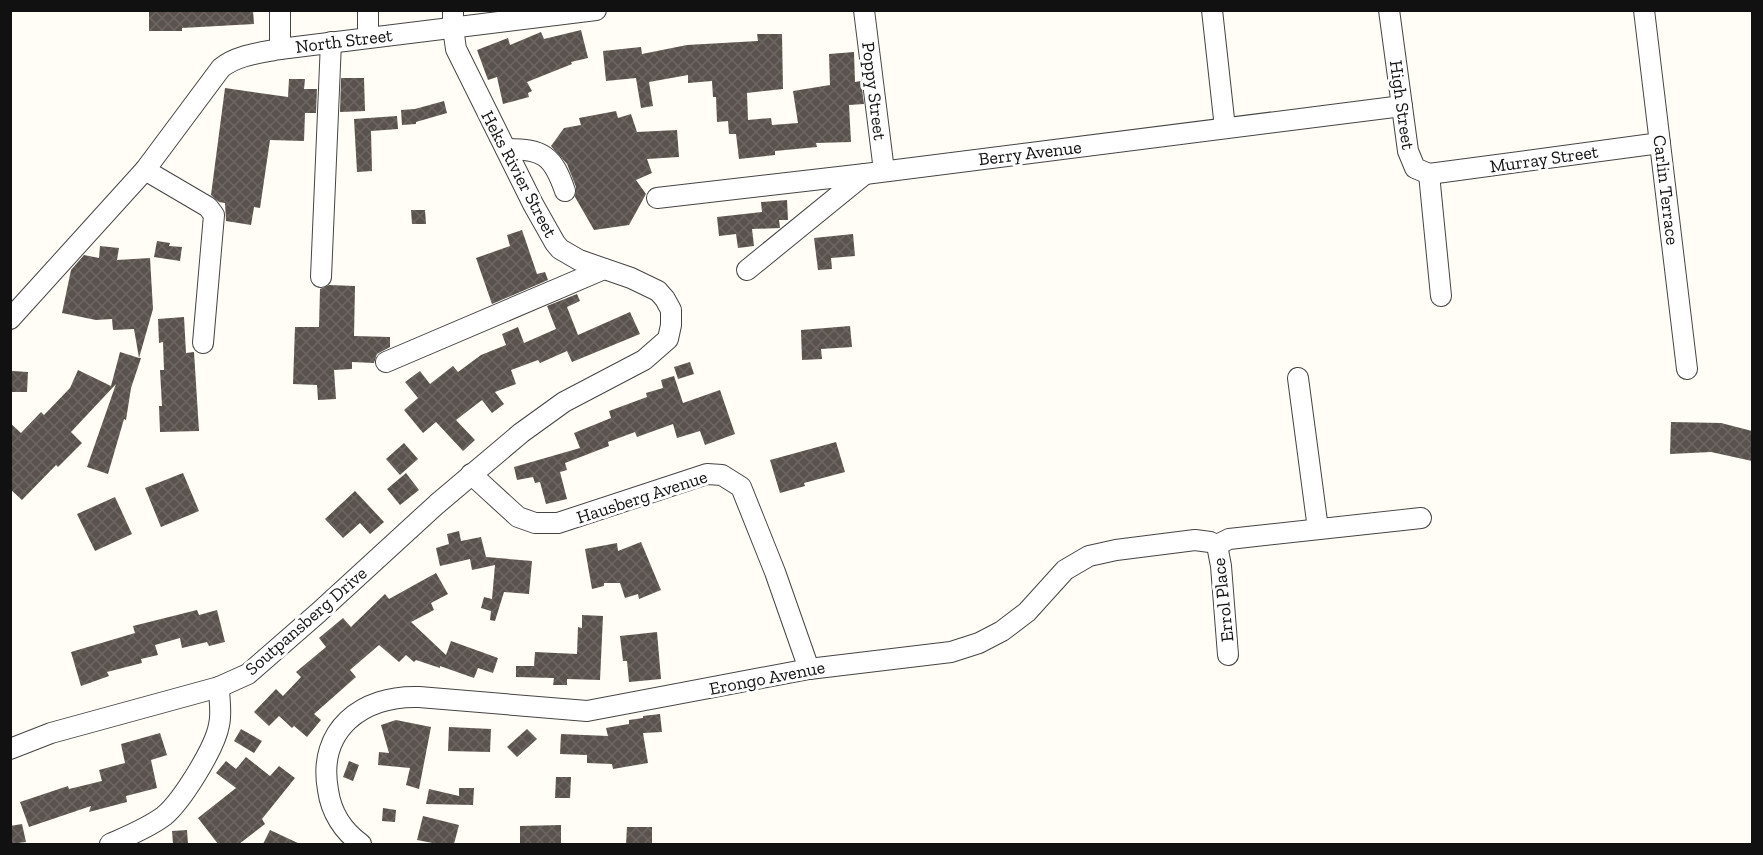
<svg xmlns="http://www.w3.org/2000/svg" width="1763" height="855" viewBox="0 0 1763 855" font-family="'Zilla Slab',serif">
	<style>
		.building { fill: url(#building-cross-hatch) }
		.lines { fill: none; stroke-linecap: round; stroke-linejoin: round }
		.minor-casing { stroke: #444; stroke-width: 22 }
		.minor { stroke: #fff; stroke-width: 20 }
		.labels { text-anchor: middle; stroke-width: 6; stroke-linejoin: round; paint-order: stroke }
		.street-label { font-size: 18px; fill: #111; stroke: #fff }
	</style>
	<defs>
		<pattern id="building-cross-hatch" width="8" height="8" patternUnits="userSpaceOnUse" patternTransform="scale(1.5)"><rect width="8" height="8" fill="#5a524d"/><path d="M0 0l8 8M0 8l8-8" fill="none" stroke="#6d6662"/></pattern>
	</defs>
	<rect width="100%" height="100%" fill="#fffdf5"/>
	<!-- building -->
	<g class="building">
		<path d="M149,10h104l1,14 -72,4v3h-33z"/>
		<path d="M581,30l7,28 -17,4 1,2 -45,18 5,9 -4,2 1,4 -26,7 -6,-27 -9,3 -11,-30 31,-12 2,7 31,-13 3,7z"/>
		<path d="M757,34h25l1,55 -36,4 1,27 23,-2 1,7 26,-2 -5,-32 37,-6 -1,-31 25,-2 1,30 6,-1 3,23 -15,1 2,37 -35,1 1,4 -42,4v4l-36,4 -3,-25h-7l-1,-13 -11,1 -1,-25h-3l-1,-16 -24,2v-8l-39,7 4,24 -12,2 -5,-30 -30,3 -3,-30 38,-4 1,7 45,-9 71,-4z"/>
		<path d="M341,78h23l1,33 -25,1z"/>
		<path d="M289,79h16l-1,10h13l-1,24h-11l-1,28 -34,-1 -10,68 -6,-1 -3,18 -25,-4 -1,-18 -6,-1 -8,-7 14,-107 63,9z"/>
		<path d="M444,101l3,12 -31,9v2l-14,1 -1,-15 14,-1z"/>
		<path d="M616,111l2,7 13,-4 6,18 40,-2 2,27 -32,2 5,14 -16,7 10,14 -17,31 -35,5 -19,-33 1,-10 -9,-23 -16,-18 13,-18 17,-3 -2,-7z"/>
		<path d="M397,116l1,13 -27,2 1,40 -15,1 -3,-53z"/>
		<path d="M787,200l1,20h-9l1,8 -28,1 2,17 -16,2 -2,-14 -17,2 -2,-19 45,-5 -1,-10z"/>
		<path d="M411,210h14l1,14h-14z"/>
		<path d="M522,230l15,44 8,-2 3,8 -56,24 -16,-46 34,-12 -3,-11z"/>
		<path d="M853,234l2,22 -24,2 1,11 -14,1 -4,-32z"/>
		<path d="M157,241l13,2 -1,3 13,1 -2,14 -26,-4z"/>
		<path d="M100,246l19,2 -2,12 33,-2 3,51 -14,49h2l-10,30 -5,32 -2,-1 -16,55 -21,-7 29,-83 -45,48 11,11 -24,24 -2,-2 -34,35 -12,-11v-66l11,10 20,-21 3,3 26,-27 8,-18 33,16 9,-34 19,6 -5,-29 -21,1 -1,-11 -16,1 -34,-7 9,-43 13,-15 15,3z"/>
		<path d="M329,285l26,1 -1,50 36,1v10l-13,7 -3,9 -22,-1v7l-18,1 2,29 -18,1 -1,-15 -24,-1 2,-57h24l1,-38z"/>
		<path d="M577,294l3,7 -13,6 11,28 52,-23 10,22 -68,28 -5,-11 -27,12 -2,-3 -27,10 5,14 -21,8 9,12 -12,9 -10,-13 -26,20 19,20 -12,11 -27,-29 -13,11 -19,-23 14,-12 -13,-16 15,-11 10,13 23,-18 5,6 23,-17 25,-10 -4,-11 16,-7 6,16 32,-14 -9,-23z"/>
		<path d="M184,317l2,36 8,-1 5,79 -39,1 -1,-26h3l-2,-36h4l-1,-28 -4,1 -1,-24z"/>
		<path d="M850,326l2,21 -31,2 1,10 -20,1 -1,-30z"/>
		<path d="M690,362l4,12 -16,5 -4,-12z"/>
		<path d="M12,371l16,1 -1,20h-15z"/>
		<path d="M674,376l9,27 37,-13 15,44 -30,11 -5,-14 -23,7 -4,-14 -36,13 -2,-5 -27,10 1,4 -44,17 2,7 -7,2 7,27 -21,5 -6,-22 -5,1 -2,-6 -16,3 -3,-13 66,-19 -6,-15 37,-15 -2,-7 38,-14 -1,-4 17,-5 -2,-8z"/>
		<path d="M1671,422l50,1 31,8v30l-41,-9 -41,2z"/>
		<path d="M836,442l9,30 -41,11 1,3 -25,7 -10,-33z"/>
		<path d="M404,443l14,16 -18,16 -14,-16z"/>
		<path d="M183,473l16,38 -38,16 -16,-39z"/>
		<path d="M406,473l13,17 -19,15 -13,-16z"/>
		<path d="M355,491l29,31 -14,12 -10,-11 -17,15 -18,-19z"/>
		<path d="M115,497l17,37 -37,17 -18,-37z"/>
		<path d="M459,531l2,10 20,-4 5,20 46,4 -3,33 -25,-2 -9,29 -5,-1 1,-9 -10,-3 3,-11 8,2 3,-34 -23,5 -2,-11 -30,7 -4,-18 13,-4 -2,-10z"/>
		<path d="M641,542l20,48 -22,9 -1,-5 -13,4 -5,-15h-16v3l-12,3 -7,-40 32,-6 1,8z"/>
		<path d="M436,573l12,21 -17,9 3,7 -23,12 35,33 5,-14 47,17 -5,15 -15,-5 -4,10 -34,-12v2l-24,-8 -2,2 -8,-7 -7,7 -20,-17 -29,25 6,7 -42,37 7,6 -14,17 -13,-11 -2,2 -13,-12 -10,10 -15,-14 22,-23 7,7 18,-19 -5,-5 30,-25 -7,-9 24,-20 8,9 34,-33 4,5z"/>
		<path d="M197,610l2,5 18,-5 8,32 -16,4 -2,-4 -25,6 -2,-10 -25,7 3,10 -17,4 1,4 -35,9 2,4 -28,10 -10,-34 64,-19 -2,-7z"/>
		<path d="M582,615l21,1 -3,64 -33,-1v6h-14l1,-7 -38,-1v-11h18l1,-14 42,2 1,-27 4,1z"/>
		<path d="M657,632l4,47 -32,3 -2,-21h-4l-3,-25z"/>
		<path d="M660,714l2,18 -19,1 5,30 -35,6 -1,-5 -25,-1v-8l-27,-1 1,-20 47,2 -2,-8 23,-4v-4l14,-2v-2z"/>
		<path d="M396,720l35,7 -12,62 -13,-4 4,-17 -32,-3 1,-13 10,1 -8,-28z"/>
		<path d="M449,727l42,2 -1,23 -42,-1z"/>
		<path d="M241,729l21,12 -8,12 -20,-12z"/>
		<path d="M527,729l10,10 -20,18 -10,-10z"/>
		<path d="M160,733l7,22 -16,5 6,28 -31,8 1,6 -38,10 2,-6 -62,21 -9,-25 48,-16 1,3 33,-8 -3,-11 26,-7 -4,-19z"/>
		<path d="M246,757l24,19 9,-10 16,12 -33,41 3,5 -26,20h-21l-20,-26 38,-30 -20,-15 10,-12 10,8z"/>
		<path d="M349,761l10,4 -6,16 -10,-4z"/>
		<path d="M556,777h15l-1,21h-15z"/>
		<path d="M459,788h15l-1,17 -47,-1 3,-15 30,7z"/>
		<path d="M383,808l13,2 -1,12 -13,-1z"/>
		<path d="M423,816l36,9 -5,19h-16l-21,-4z"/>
		<path d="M22,824l4,18 -16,2v-18z"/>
		<path d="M561,825v19h-41v-18z"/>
		<path d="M627,827h25v17h-26z"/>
		<path d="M187,830l1,14h-15l-1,-13z"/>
		<path d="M270,830l30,14h-37z"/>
	</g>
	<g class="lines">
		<!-- minor casing -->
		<g class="minor-casing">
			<g id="minor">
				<path d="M368,10v27"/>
				<path d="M864,10l20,161"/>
				<path d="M1212,10l13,118"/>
				<path d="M1389,10l19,141 7,17 14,6 12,122"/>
				<path d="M1644,10l43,359"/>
				<path d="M280,49v-39"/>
				<path d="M506,149c38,0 47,7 59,42"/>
				<path d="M145,170l63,37 6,8 -11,128"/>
				<path d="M1429,174l231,-31"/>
				<path d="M657,198l208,-24 537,-68"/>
				<path d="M747,270l118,-96"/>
				<path d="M321,277l10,-235"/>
				<path d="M10,319l135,-149 76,-102c16,-13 39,-15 59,-19l316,-39"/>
				<path d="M386,362l218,-93"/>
				<path d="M1298,378l20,151"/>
				<path d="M471,474l47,43 17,6h23l149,-49 15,1 19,12 34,85 34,97"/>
				<path d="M1217,545l12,-6 192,-21"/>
				<path d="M1217,545l4,21 7,89"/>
				<path d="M10,749l41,-16 168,-46 29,-13 70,-61 119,-109 84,-71 43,-31 80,-42 24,-21 3,-14v-15l-6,-11 -7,-8 -27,-13 -52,-18 -19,-11 -5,-6 -22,-39 -77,-155 -3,-21v-18"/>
				<path d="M110,844c18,-8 38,-16 54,-28 18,-15 51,-68 55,-91 3,-12 0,-26 0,-38"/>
				<path d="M361,844c-18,-13 -30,-32 -33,-54 -11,-60 34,-95 91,-93l168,14 222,-42 142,-17 28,-9 23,-12 25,-19 38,-42 24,-14 27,-6 79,-10 15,2 7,3"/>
			</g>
		</g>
		<!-- minor -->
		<use href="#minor" class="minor"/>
	</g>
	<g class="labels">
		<!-- street labels -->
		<g class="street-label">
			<text transform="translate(344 41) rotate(-7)" y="6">North Street</text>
			<text transform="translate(874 91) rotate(83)" y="6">Poppy Street</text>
			<text transform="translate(1402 105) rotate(82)" y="6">High Street</text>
			<text transform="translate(1030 153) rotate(-7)" y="6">Berry Avenue</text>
			<text transform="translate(1544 159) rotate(-8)" y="6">Murray Street</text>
			<text transform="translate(519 174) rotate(62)" y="6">Heks Rivier Street</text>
			<text transform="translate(1666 190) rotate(83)" y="6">Carlin Terrace</text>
			<text transform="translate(642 497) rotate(-18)" y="6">Hausberg Avenue</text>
			<text transform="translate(1223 600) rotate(-96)" y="6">Errol Place</text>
			<text transform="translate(306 621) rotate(-41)" y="6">Soutpansberg Drive</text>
			<text transform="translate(767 678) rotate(-11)" y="6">Erongo Avenue</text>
		</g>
	</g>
	<!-- border -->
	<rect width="1763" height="855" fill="none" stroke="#111111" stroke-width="24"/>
</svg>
